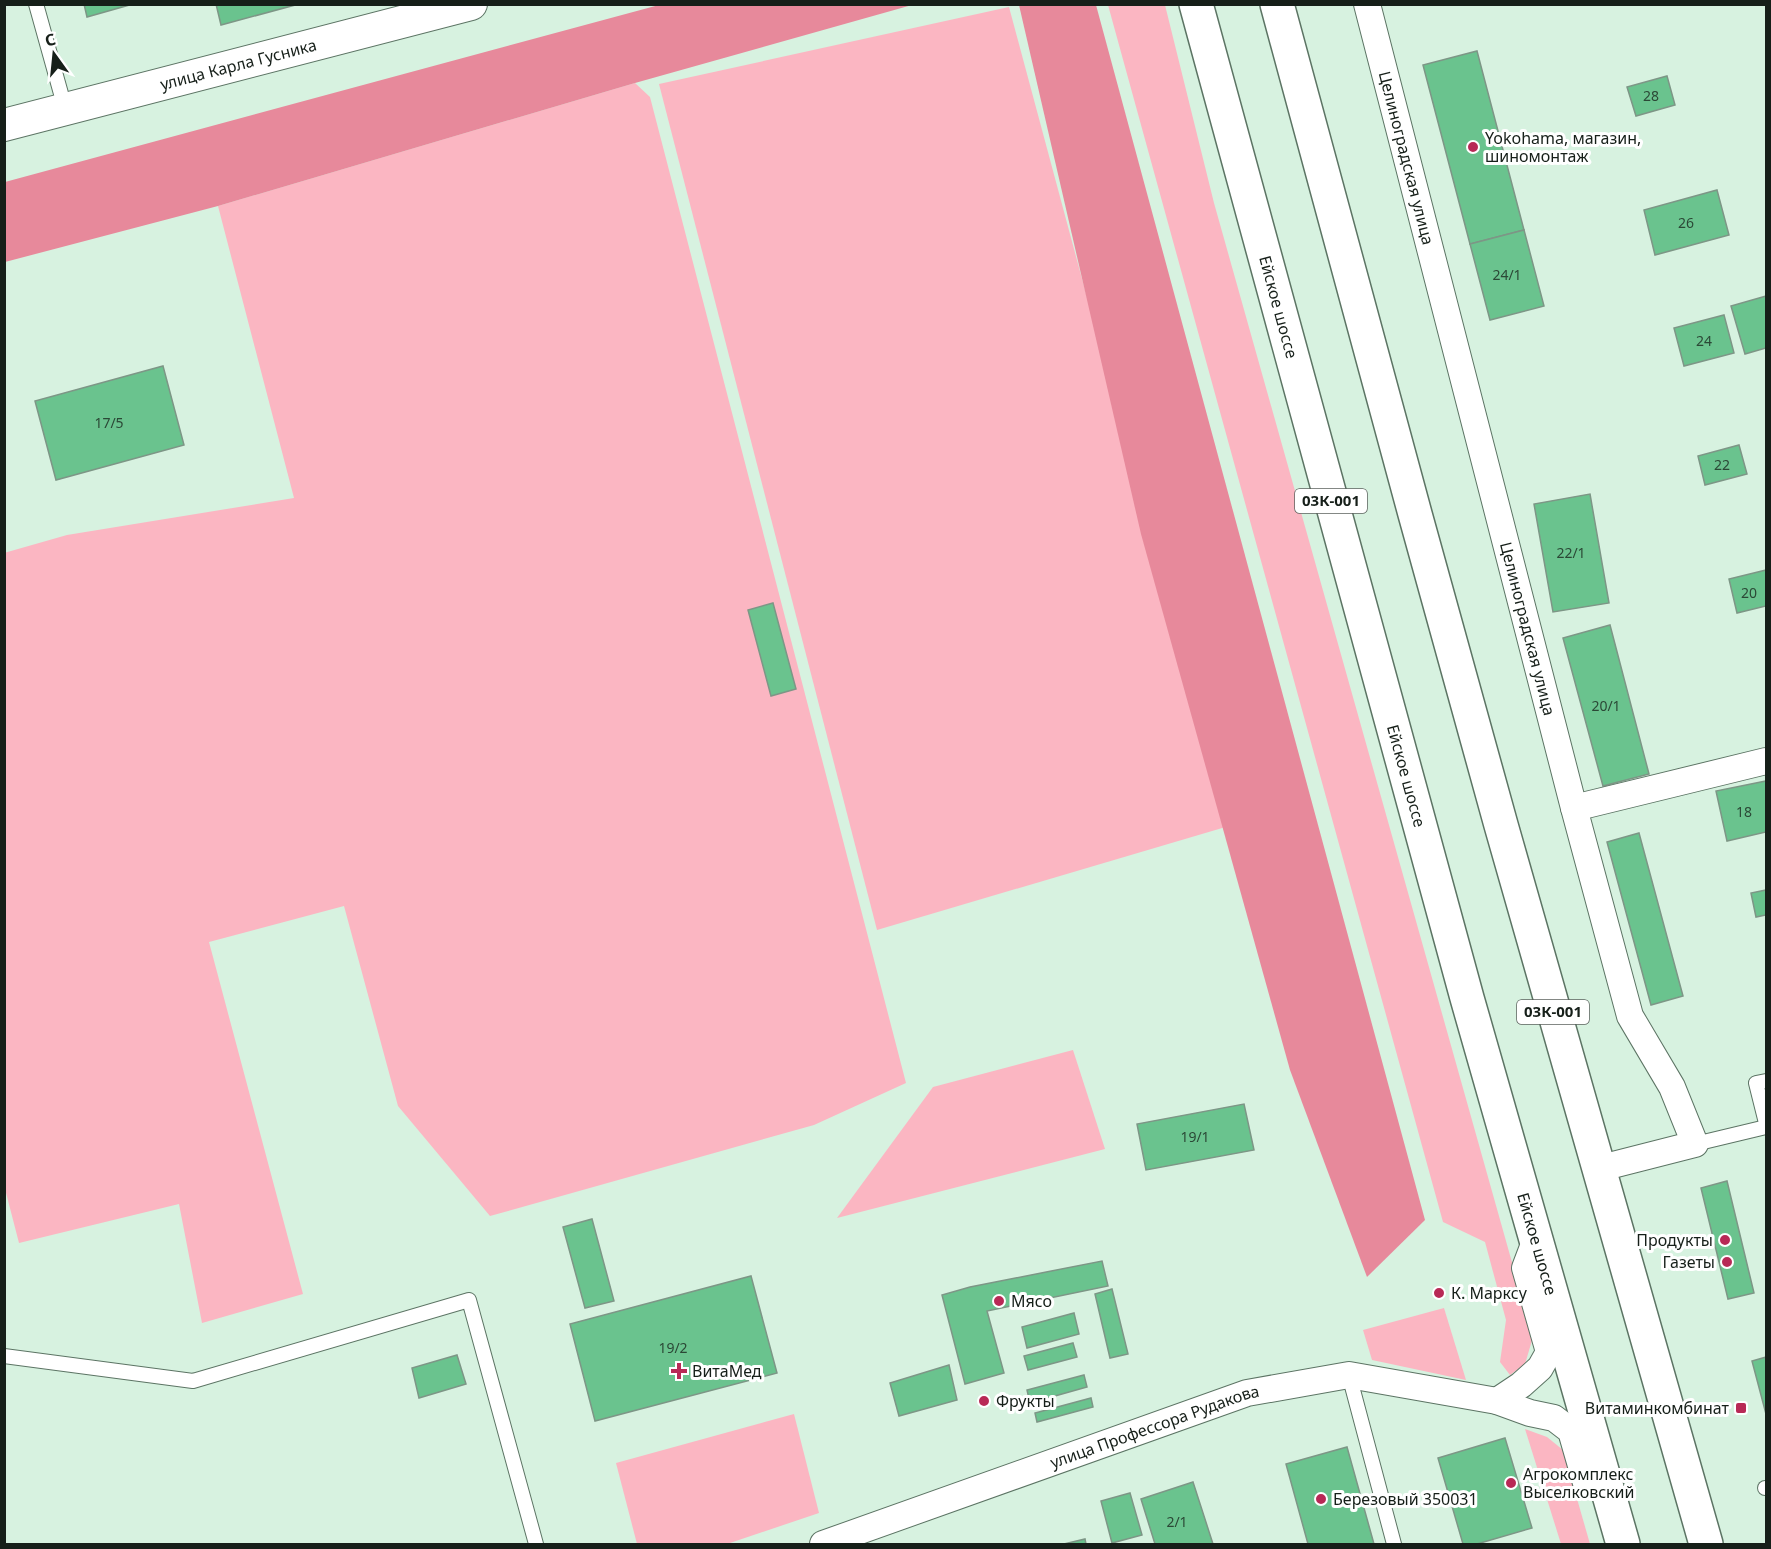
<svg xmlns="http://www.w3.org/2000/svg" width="1771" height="1549" viewBox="0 0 1771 1549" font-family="'Noto Sans',sans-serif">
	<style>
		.green { fill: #fbb6c2 }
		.forest { fill: #e7899b }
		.building { fill: #6ac38e; stroke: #7d9686; stroke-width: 1.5 }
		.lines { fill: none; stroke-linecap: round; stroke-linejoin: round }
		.service-casing { stroke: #5c7464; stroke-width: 16 }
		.minor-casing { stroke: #5c7464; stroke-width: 28 }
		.tertiary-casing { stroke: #5c7464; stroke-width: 34 }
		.primary-casing { stroke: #5c7464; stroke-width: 36 }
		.service { stroke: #fff; stroke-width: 14 }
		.minor { stroke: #fff; stroke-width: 26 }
		.tertiary { stroke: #fff; stroke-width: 32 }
		.primary { stroke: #fff; stroke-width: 33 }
		.poi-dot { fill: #b82956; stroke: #fff; stroke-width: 2 }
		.labels { text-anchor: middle; stroke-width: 6; stroke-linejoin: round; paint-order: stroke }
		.number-label { font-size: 14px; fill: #2b4836 }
		.shield { fill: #fff; stroke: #5c625e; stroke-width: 1.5 }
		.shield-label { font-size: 15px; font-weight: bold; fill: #161f19 }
		.street-label { font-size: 16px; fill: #161f19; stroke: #fff }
		.poi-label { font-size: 16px; fill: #161f19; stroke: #fff; text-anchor: start }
	</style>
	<rect width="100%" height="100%" fill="#d7f2e0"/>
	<!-- green -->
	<g class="green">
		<path d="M1108,5h57l49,198 319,1134 -8,27 -15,11 -10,-13 6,-42 -21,-78 -42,-20z"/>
		<path d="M1009,7l220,819 -352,104 -218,-846z"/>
		<path d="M635,83l15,14 256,986 -92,42 -324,91 -92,-110 -54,-200 -135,36 94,352 -101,29 -23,-119 -160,39 -15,-58v-632l63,-18 227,-37 -76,-292z"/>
		<path d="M1073,1050l32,99 -268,69 96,-131z"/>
		<path d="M1444,1308l22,72 -94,-20 -9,-30z"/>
		<path d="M794,1414l25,99 -92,31h-90l-21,-81z"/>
		<path d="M1525,1429l22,8 16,13 27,94h-29z"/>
	</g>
	<!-- forest -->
	<g class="forest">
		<path d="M659,5h253l-277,78 -417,123 -213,56v-80z"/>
		<path d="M1019,5h77l329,1215 -58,57 -77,-207 -149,-536z"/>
	</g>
	<!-- building -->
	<g class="building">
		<path d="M84,4h49l-46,13z"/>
		<path d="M216,4h83l-78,21z"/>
		<path d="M1477,51l47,179 -54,14 -47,-179z"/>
		<path d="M1667,76l8,29 -39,11 -9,-29z"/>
		<path d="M1717,190l12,45 -74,20 -11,-45z"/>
		<path d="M1524,230l20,76 -54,14 -20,-76z"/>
		<path d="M1766,296v52l-21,6 -14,-48z"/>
		<path d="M1724,315l10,38 -50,13 -10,-38z"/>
		<path d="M163,366l21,79 -128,35 -21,-79z"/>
		<path d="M1739,445l8,29 -42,11 -7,-29z"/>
		<path d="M1590,494l19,109 -56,9 -19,-108z"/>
		<path d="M1766,570v36l-29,7 -8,-34z"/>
		<path d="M773,603l23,86 -25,7 -23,-86z"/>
		<path d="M1610,625l39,149 -46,12 -40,-148z"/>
		<path d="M1766,781v51l-39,9 -11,-50z"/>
		<path d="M1639,833l44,163 -32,9 -44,-163z"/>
		<path d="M1766,890v25l-10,2 -5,-24z"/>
		<path d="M1244,1104l10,46 -108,20 -9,-46z"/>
		<path d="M1727,1181l27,112 -26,6 -27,-111z"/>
		<path d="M592,1219l22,82 -29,7 -22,-81z"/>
		<path d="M1102,1261l6,25 -121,25 17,62 -39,11 -23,-89 28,-8z"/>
		<path d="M751,1276l26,97 -182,48 -25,-97z"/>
		<path d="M1112,1289l16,65 -18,4 -15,-64z"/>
		<path d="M1074,1313l5,21 -52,14 -5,-21z"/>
		<path d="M1073,1343l4,14 -49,13 -4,-14z"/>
		<path d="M457,1355l9,29 -47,14 -7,-30z"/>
		<path d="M1766,1357v57l-14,-53z"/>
		<path d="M949,1365l8,35 -58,16 -9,-33z"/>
		<path d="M1084,1375l3,12 -57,16 -3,-13z"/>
		<path d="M1091,1398l2,9 -56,15 -2,-9z"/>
		<path d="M1505,1438l27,90 -55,16h-14l-25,-86z"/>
		<path d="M1347,1447l27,97h-66l-22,-80z"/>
		<path d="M1193,1482l20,62h-58l-14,-45z"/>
		<path d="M1130,1493l12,42 -30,8 -11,-42z"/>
		<path d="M1085,1539l1,5h-22z"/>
	</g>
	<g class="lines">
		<!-- service casing -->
		<g class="service-casing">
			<g id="service">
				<path d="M36,4l29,104"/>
				<path d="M1766,1081l-10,2 10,40"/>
				<path d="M1695,1144l71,-17"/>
				<path d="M4,1356l189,25 276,-81 67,244"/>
				<path d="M1349,1375l45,169"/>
				<path d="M1765,1488h1"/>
			</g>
		</g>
		<!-- minor casing -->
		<g class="minor-casing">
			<g id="minor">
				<path id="s1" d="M1367,4l207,804 56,208 42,71 23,57 -98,25"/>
				<path d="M1574,808l192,-47"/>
				<path d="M1497,1401l24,-16 19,-17 9,-16 -24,-84 11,-29"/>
				<path id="s2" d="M823,1544l424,-151 102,-18 148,26 33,12 24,5 17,13 15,52 22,6"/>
			</g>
		</g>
		<!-- tertiary casing -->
		<g class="tertiary-casing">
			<g id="tertiary">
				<path id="s3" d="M4,125l467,-121"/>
			</g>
		</g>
		<!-- primary casing -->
		<g class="primary-casing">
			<g id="primary">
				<path id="s4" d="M1196,4l271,994 156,546"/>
				<path d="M1277,4l138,510 86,311 205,719"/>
			</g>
		</g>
		<!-- service -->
		<use href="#service" class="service"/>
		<!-- minor -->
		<use href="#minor" class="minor"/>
		<!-- tertiary -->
		<use href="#tertiary" class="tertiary"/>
		<!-- primary -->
		<use href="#primary" class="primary"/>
	</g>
	<!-- markers -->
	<g class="poi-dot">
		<circle cx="1473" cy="147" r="6"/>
		<circle cx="1725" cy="1240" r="6"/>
		<circle cx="1727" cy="1262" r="6"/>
		<circle cx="1439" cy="1293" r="6"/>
		<circle cx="999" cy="1301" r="6"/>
		<path d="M676 1362h6v6h6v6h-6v6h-6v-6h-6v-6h6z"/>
		<circle cx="984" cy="1401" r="6"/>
		<rect x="1735" y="1402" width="12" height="12" rx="3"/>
		<circle cx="1511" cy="1483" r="6"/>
		<circle cx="1321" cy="1499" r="6"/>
	</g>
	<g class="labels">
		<!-- number labels -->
		<g class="number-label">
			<text x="1651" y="101">28</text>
			<text x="1686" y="228">26</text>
			<text x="1507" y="280">24/1</text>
			<text x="1704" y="346">24</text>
			<text x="109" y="428">17/5</text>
			<text x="1722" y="470">22</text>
			<text x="1571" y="558">22/1</text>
			<text x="1749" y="598">20</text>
			<text x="1606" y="711">20/1</text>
			<text x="1744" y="817">18</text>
			<text x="1195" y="1142">19/1</text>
			<text x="673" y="1353">19/2</text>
			<text x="1177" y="1527">2/1</text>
		</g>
		<!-- shield labels -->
		<g class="shield">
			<rect x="1295" y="489" width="72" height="24" rx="4.5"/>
			<rect x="1517" y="1000" width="72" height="24" rx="4.5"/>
		</g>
		<g class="shield-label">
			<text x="1331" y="506">03К-001</text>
			<text x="1553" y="1017">03К-001</text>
		</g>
		<!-- street labels -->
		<g class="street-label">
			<text dy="6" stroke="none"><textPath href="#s3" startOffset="242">улица Карла Гусника</textPath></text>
			<text dy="6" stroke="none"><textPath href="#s1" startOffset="159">Целиноградская улица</textPath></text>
			<text dy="6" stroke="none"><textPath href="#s4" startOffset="314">Ейское шоссе</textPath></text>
			<text dy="6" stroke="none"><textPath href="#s1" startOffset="645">Целиноградская улица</textPath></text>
			<text dy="6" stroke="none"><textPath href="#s4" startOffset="800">Ейское шоссе</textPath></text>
			<text dy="6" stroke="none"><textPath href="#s4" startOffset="1286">Ейское шоссе</textPath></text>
			<text dy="6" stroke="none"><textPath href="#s2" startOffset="352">улица Профессора Рудакова</textPath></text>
		</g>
		<!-- poi labels -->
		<g class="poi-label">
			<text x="1485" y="144">Yokohama, магазин,<tspan x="1485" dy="18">шиномонтаж</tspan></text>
			<text x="1713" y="1246" text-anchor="end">Продукты</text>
			<text x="1715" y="1268" text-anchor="end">Газеты</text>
			<text x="1451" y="1299">К. Марксу</text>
			<text x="1011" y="1307">Мясо</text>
			<text x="692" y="1377">ВитаMед</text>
			<text x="996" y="1407">Фрукты</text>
			<text x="1729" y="1414" text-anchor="end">Витаминкомбинат</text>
			<text x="1523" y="1480">Агрокомплекс<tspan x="1523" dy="18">Выселковский</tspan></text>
			<text x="1333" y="1505">Березовый 350031</text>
		</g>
	</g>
	<!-- border -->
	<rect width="1771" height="1549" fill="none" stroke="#161f19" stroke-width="12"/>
	<!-- north arrow -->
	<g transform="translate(54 54) rotate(345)" stroke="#ffffff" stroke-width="4.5" paint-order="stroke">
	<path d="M0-4.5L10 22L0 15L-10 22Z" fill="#161f19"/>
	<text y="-9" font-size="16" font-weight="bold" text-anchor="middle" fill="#161f19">С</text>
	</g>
</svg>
